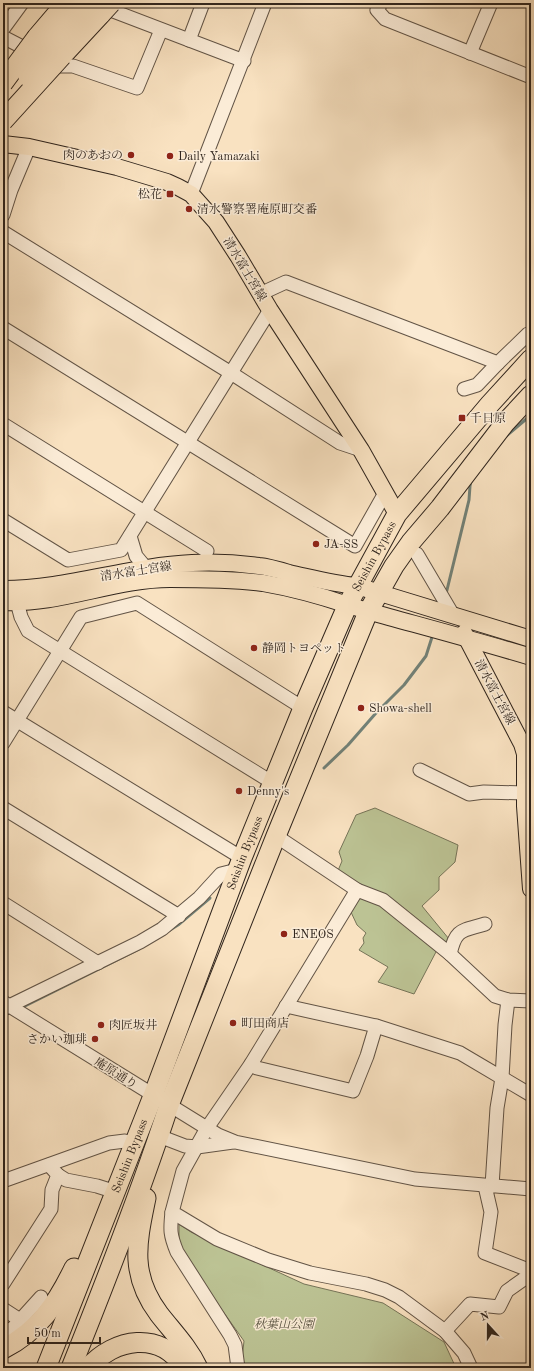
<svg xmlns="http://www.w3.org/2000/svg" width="534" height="1371" viewBox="0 0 534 1371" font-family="'Old Standard TT','Noto Serif JP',serif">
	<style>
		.green { fill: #bcc394; stroke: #767458 }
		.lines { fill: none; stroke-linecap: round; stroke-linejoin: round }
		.stream { stroke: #728177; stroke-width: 3 }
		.minor-casing { stroke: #625446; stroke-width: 15 }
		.major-casing { stroke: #30251d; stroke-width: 18 }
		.highway-casing { stroke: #30251d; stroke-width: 21 }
		.minor { stroke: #fbecd7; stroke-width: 13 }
		.major { stroke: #f9e2c1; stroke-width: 16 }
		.highway { stroke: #f9e2c1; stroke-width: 19 }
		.highway-bridge-casing { stroke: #30251d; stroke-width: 21; stroke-linecap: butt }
		.highway-bridge { stroke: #f9e2c1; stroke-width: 19 }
		.poi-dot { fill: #8f2418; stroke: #fbecd7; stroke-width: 1.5 }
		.labels { text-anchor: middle; stroke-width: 3; stroke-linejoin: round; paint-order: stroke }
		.poi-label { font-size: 12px; fill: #30251d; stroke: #fbecd7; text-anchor: start }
		.street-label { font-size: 12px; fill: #30251d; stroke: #fbecd7 }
		.park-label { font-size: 12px; font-style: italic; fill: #5a5441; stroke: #fbecd7 }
	</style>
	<rect width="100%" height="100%" fill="#f9e2c1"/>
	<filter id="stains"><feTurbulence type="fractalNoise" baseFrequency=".005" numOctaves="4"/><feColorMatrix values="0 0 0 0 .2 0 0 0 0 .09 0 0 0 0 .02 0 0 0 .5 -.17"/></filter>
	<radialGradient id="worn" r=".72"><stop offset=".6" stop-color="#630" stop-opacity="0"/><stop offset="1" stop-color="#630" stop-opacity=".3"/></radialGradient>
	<!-- green -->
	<g class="green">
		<path d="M375,808l83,37 -3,17 -16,15v13l-17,16 27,33 -4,6 -108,-72 5,-12 -3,-9 17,-37z"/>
		<path d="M360,896l19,6 58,48 -23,44 -36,-12 10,-15 -29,-17 5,-7 -1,-5 3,-5 -9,-8 -7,-15z"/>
		<path d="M179,1224l12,8 113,52 79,19 61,39 12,26h-215l3,-27 -37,-52 -28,-45z"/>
	</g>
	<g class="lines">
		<!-- stream -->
		<g class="stream">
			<path d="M505,437l26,-22"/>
			<path d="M446,594l23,-94 1,-14 1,-5"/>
			<path d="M324,768l24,-23 28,-32 28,-28 22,-29 7,-22"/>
			<path d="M170,930l8,-5 32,-27"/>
			<path d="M21,1008l118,-59"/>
			<path d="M3,1016l9,-4"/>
		</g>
		<!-- minor casing -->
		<g class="minor-casing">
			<g id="minor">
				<path d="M381,3l-4,7 8,9 146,58"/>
				<path d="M100,6l144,55"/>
				<path d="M3,29l19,-26"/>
				<path d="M3,37l56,29h14l64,22 24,-58"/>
				<path d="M189,40l14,-37"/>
				<path d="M470,53l21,-50"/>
				<path d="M191,194l74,-191"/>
				<path d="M3,215l8,-25 18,-43"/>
				<path d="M3,232l228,141 109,70 21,7"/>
				<path d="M260,294l26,-12 212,81 30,-29 3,-1"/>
				<path d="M3,328l352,218 30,-53"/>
				<path d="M464,389l13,-4 21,-22"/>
				<path d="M3,424l204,127"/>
				<path d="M3,520l65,40 53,-10 149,-240"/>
				<path d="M130,536l6,20 10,12"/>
				<path d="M417,554l36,61"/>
				<path d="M17,602l4,15 7,14 245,152"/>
				<path d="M3,712l239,146"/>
				<path d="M3,743l57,-92 21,-34 56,-14 166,105"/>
				<path d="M420,770l49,24 15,-2 41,1"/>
				<path d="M3,808l176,108"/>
				<path d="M276,836l81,54 26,10 67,54 45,42 13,4 23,1"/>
				<path d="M357,890l-106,174 -44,64 -24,43 -11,41 45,27 51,21 42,13 56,11 19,6 14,7 46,34 19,22 7,15"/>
				<path d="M3,903l95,60"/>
				<path d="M450,954c6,-26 12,-23 35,-30"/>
				<path d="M3,1002l215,133 17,7 180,37 116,10"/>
				<path d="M286,1006l90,20 84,27 71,42"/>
				<path d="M3,1009l137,-67 22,-13 37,-31 22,-24 16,-4"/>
				<path d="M251,1064l6,4 96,23 14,-35 9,-30"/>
				<path d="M159,1136l26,10 12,1 36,-5"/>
				<path d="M58,1175l8,5 31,6 19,6"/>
				<path d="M3,1181l106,-38 16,-2 10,2"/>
				<path d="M485,1186l6,26 -6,41 46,18"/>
				<path d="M492,1186l5,-78 5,-30 3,-53 3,-25"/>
				<path d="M172,1212c-2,18 -2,23 5,40l53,83 5,10 3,23"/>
				<path d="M3,1284l48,-75 1,-19 6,-15 -9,-10"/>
				<path d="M3,1309l17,11"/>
				<path d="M445,1331l25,-27 29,3 8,-16 24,-17"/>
				<path d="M3,1333l10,-5 28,-31"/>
			</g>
		</g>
		<!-- major casing -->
		<g class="major-casing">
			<g id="major">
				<path d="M3,144l26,3 88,20 50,15 11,5 13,7 25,28 22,34 32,54 91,140 36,64"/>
				<path d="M3,589c64,0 125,-23 189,-26 22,-1 45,0 67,3 10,1 20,4 30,7 23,5 45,11 68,13l174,53"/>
				<path d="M3,602c57,3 111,-23 167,-23 31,0 63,0 93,4 29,5 58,13 85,22 8,2 15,5 23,7 54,15 107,29 160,45"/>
				<path d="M464,633l58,111 3,10v52l6,83"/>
			</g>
		</g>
		<!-- highway casing -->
		<g class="highway-casing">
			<g id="highway">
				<path d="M37,37l29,-34"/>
				<path d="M50,48l37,-45"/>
				<path d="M62,56l39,-42"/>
				<path d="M146,1198c-9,44 -17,76 13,116 14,18 29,33 39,54"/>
				<path d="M3,1349c36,-18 54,-46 71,-81"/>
				<path id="s1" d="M46,1368l107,-272 89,-238 61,-150 45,-104 49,-90 93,-110 41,-45"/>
				<path d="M71,1368c35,-87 69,-174 98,-263l107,-269 92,-224 26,-46 17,-24 29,-34 65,-85 26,-28"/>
				<path d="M88,1368c26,-30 73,-38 96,0"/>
			</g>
		</g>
		<!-- minor -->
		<use href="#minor" class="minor"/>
		<!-- major -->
		<use href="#major" class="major"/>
		<!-- highway -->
		<use href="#highway" class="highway"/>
		<!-- highway-bridge casing -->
		<g class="highway-bridge-casing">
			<g id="highway-bridge">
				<path d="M101,14l10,-11"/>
				<path d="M28,77l22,-29"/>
				<path d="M3,83l34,-46"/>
				<path d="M3,121l59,-65"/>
			</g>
		</g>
		<!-- highway-bridge -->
		<use href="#highway-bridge" class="highway-bridge"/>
	</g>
	<!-- markers -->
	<g class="poi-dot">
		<circle cx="131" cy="155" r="4"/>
		<circle cx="170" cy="156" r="4"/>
		<rect x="166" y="190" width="8" height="8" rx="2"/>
		<circle cx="189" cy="209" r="4"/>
		<rect x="458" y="414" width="8" height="8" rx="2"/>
		<circle cx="316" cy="544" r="4"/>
		<circle cx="254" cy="648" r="4"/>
		<circle cx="361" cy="708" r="4"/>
		<circle cx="239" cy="791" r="4"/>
		<circle cx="284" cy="934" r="4"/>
		<circle cx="233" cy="1023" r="4"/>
		<circle cx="101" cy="1025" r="4"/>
		<circle cx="95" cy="1039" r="4"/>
	</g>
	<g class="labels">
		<!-- poi labels -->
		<g class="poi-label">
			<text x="123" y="159" text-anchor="end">肉のあおの</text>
			<text x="178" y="160">Daily Yamazaki</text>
			<text x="162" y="198" text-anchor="end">松花</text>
			<text x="197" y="213">清水警察署庵原町交番</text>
			<text x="470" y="422">千日原</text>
			<text x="324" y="548">JA-SS</text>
			<text x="262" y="652">静岡トヨペット</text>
			<text x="369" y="712">Showa-shell</text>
			<text x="247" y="795">Denny's</text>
			<text x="292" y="938">ENEOS</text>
			<text x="241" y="1027">町田商店</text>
			<text x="109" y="1029">肉匠坂井</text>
			<text x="87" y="1043" text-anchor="end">さかい珈琲</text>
		</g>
		<!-- street labels -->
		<g class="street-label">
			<text transform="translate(245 269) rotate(59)" y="4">清水富士宮線</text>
			<text dy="4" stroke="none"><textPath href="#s1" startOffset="876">Seishin Bypass</textPath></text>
			<text transform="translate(136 571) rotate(-9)" y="4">清水富士宮線</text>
			<text transform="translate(495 692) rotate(62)" y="4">清水富士宮線</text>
			<text dy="4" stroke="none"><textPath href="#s1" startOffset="552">Seishin Bypass</textPath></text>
			<text transform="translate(116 1073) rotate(32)" y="4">庵原通り</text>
			<text dy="4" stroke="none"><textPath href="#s1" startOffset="228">Seishin Bypass</textPath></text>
		</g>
		<!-- park labels -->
		<g class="park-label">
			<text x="284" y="1328">秋葉山公園</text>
		</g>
	</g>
	<!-- margin -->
	<rect width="534" height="1371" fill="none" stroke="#f9e2c1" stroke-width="16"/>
	<rect x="4" y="4" width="526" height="1363" fill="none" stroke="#30251d" stroke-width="2"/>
	<rect x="8" y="8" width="518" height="1355" fill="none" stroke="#30251d"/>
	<!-- north arrow -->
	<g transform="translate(488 1325) rotate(339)" stroke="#fbecd7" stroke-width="3" paint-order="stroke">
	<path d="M0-3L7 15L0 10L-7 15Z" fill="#30251d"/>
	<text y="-6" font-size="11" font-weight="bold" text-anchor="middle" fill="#30251d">N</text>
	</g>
	<!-- scale -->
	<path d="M28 1337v6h72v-6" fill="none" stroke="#30251d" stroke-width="2"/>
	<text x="34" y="1337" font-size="12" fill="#30251d" stroke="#fbecd7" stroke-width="3" paint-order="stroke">50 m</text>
	<rect width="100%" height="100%" filter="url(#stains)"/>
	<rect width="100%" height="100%" fill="url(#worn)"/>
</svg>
